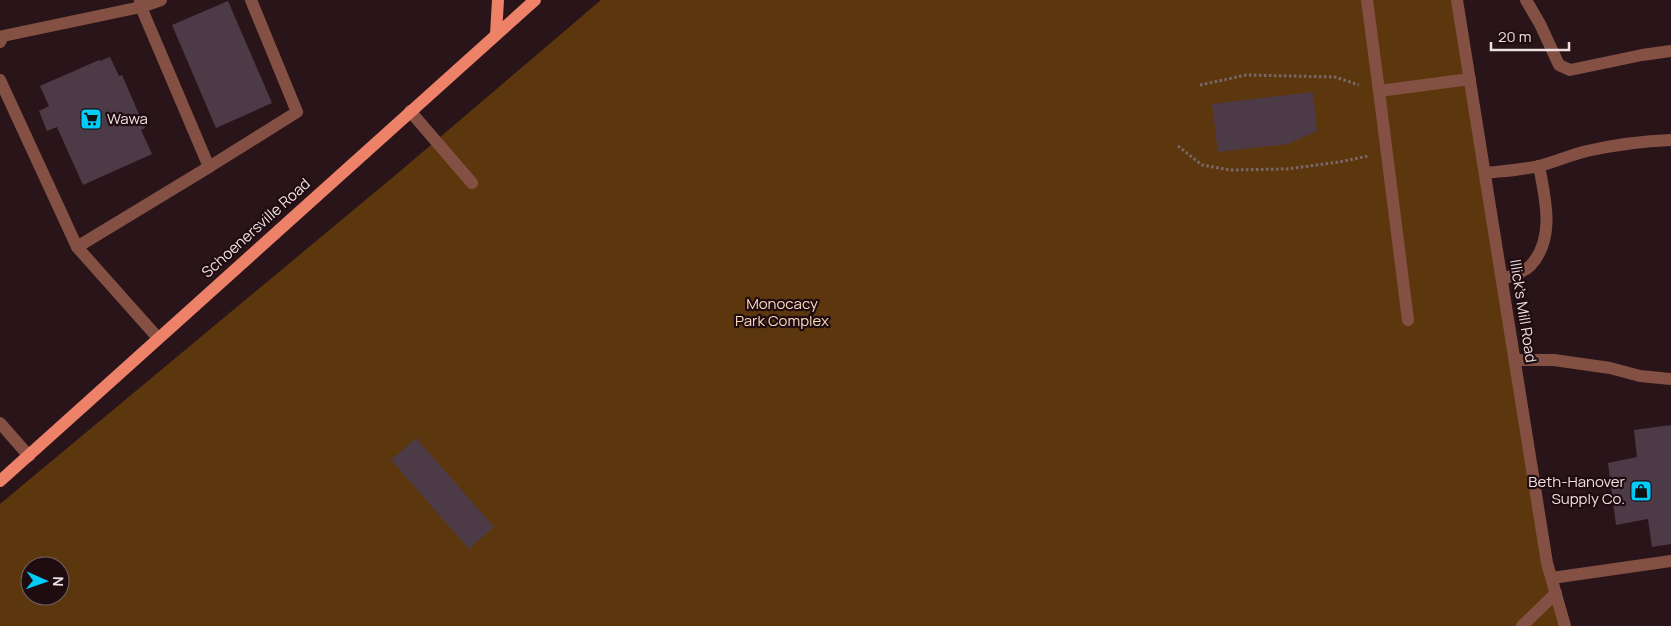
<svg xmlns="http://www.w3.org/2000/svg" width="1671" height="626" viewBox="0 0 1671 626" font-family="Manrope,sans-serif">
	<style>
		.green { fill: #5c370e; fill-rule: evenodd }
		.building { fill: #4d3a47 }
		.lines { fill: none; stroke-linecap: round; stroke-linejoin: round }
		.path { stroke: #79686b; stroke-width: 3; stroke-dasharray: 2.5 2.5; stroke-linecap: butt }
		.minor { stroke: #835043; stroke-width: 12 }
		.major { stroke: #ed8268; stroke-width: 12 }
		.labels { text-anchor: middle; stroke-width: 4.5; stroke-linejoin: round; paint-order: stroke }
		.poi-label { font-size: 15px; fill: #eee0e2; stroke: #1f0c10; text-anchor: start }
		.street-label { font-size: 15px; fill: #eee0e2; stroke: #1f0c10 }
		.park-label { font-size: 15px; fill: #fbdbbe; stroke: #1f0c10 }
	</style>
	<rect width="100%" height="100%" fill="#291519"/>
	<!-- green -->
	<path class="green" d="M601,0h852l94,563 18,63h-1565v-122l398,-331zM30,566h30v30h-30z"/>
	<!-- building -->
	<g class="building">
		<path d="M228,1l44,102 -56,25 -44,-103z"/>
		<path d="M110,57l9,19 3,-1 23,53 -4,2 11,24 -69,31 -26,-58 -10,4 -8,-20 10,-5 -9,-20 59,-26 1,1z"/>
		<path d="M1313,92l4,39 -29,13 -70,8 -6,-48z"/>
		<path d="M1671,425v119l-19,3 -4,-28 -32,6 -8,-62 29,-6 -3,-27z"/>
		<path d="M416,438l78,89 -25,22 -78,-89z"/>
	</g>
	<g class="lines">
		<!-- path -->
		<g class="path">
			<path d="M1200,85l46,-10 89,2 24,8"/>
			<path d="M1178,146l24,19 28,5 57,-1 52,-7 29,-6"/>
		</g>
		<!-- minor -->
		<g class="minor">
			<path d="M1367,0l12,91 91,-12"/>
			<path d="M1457,0l90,563 18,63"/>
			<path d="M1526,0l14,24 19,41 11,5 72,-15 29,-4"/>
			<path d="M0,42l3,-6 138,-29 20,-7"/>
			<path d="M0,80l77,167 81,91"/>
			<path d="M1379,91l29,229"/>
			<path d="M410,111l62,72"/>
			<path d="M209,167l88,-55 -46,-112"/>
			<path d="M1485,173c18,-2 36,-3 54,-7 16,-4 31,-11 48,-15 27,-6 56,-10 84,-11"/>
			<path d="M77,247l132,-80 -68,-160 -1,-7"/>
			<path d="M1502,279c9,-3 21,-6 28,-13 26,-27 15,-68 9,-100"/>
			<path d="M1515,360h39l56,8 30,8 31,3"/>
			<path d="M0,423l29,33"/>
			<path d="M1552,578l119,-17"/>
			<path d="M1522,626l34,-33"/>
		</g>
		<!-- major -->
		<g class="major">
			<path d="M496,34l2,-34"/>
			<path d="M0,481l535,-481"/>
		</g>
	</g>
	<!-- icons -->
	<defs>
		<g id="supermarket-square" transform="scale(1.125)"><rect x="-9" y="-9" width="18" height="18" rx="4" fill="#00cbf9" stroke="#1f0c10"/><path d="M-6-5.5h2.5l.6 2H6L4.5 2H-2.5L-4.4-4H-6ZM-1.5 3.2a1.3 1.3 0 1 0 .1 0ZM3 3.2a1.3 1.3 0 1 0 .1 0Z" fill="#111"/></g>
		<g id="shop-square" transform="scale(1.125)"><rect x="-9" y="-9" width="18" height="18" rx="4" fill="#00cbf9" stroke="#1f0c10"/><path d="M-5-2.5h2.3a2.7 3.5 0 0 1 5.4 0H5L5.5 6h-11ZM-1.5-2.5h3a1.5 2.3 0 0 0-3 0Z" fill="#111"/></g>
	</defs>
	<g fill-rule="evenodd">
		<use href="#supermarket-square" x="91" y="119"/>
		<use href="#shop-square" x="1641" y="491"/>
	</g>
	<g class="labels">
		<!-- poi labels -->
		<g class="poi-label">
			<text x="107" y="124">Wawa</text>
			<text x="1625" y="487" text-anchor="end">Beth-Hanover<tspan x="1625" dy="17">Supply Co.</tspan></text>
		</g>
		<!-- street labels -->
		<g class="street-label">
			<text transform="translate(256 228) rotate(-42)" y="5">Schoenersville Road</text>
			<text transform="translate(1523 311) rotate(81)" y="5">Illick's Mill Road</text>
		</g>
		<!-- park labels -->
		<g class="park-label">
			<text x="782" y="309">Monocacy<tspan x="782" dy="17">Park Complex</tspan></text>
		</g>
	</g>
	<!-- north arrow -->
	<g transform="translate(45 581) rotate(92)"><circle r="24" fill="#1f0c10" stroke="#726164"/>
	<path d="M0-4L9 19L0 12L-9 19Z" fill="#00cbf9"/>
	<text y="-8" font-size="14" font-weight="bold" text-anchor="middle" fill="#eee0e2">N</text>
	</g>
	<!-- scale -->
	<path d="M1491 42v8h78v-8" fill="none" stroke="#eee0e2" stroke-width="2.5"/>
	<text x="1498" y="42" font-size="15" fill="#eee0e2" stroke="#1f0c10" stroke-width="4" paint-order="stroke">20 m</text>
</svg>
